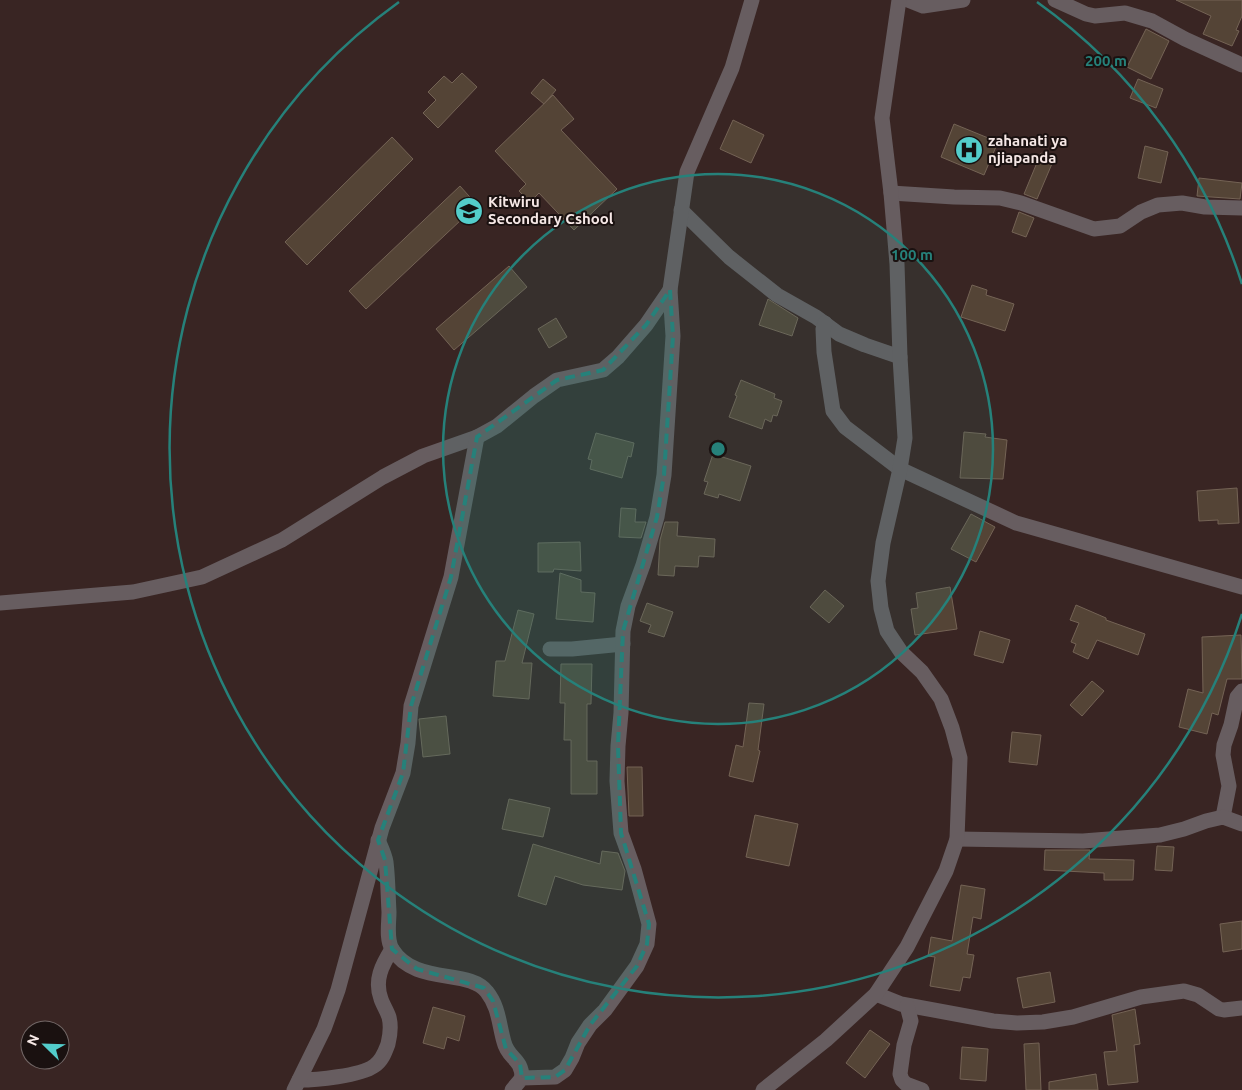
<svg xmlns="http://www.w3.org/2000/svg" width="1242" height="1090" viewBox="0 0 1242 1090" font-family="Ubuntu,sans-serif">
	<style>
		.building { fill: #544436; stroke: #746355 }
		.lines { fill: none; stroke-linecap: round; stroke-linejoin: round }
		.minor { stroke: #675d60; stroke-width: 15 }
		.marked { fill: #26817a; fill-opacity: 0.2; stroke: #26817a; stroke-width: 4; stroke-dasharray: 10 6; stroke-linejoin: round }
		.ring { fill: none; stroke: #26817a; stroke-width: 2.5 }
		.labels { text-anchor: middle; stroke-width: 4; stroke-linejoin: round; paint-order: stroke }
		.poi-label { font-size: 15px; font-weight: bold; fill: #f6e8e6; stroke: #1a1110; text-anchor: start }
		.centre { fill: #26817a; stroke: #1a1110; stroke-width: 2.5 }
		.ring-label { font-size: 15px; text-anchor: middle; font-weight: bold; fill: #26817a; stroke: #1a1110; stroke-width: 4; stroke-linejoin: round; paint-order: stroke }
	</style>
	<rect width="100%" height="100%" fill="#392523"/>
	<!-- building -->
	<g class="building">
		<path d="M1176,0h66v16l-6,14 3,1 -7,15 -29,-12 8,-18z"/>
		<path d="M1146,29l23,12 -18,38 -24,-12z"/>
		<path d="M462,73l15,14 -39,41 -15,-15 13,-13 -8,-8 16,-16 8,7z"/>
		<path d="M543,79l13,11 -12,14 -13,-11z"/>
		<path d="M1138,79l25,10 -7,19 -26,-10z"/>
		<path d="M553,95l21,24 -13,11 56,59 -43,41 -35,-37 -9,9 -11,-11 7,-7 -31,-33z"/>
		<path d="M733,120l31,15 -13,28 -31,-14z"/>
		<path d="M954,124l44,18 -14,33 -43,-18z"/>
		<path d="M392,137l21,22 -106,106 -22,-23z"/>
		<path d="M1145,146l23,6 -7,31 -23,-5z"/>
		<path d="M1041,153l13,6 -17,40 -13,-5z"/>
		<path d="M1199,178l43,5 -2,16 -43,-3z"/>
		<path d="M460,186l17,19 -111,104 -17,-18z"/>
		<path d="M1019,212l15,6 -8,19 -14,-5z"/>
		<path d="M509,266l18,21 -73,63 -18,-21z"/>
		<path d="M972,285l15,5 -1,5 28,9 -9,27 -44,-14z"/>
		<path d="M768,299l30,19 -6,18 -33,-11z"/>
		<path d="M556,318l11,19 -18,11 -11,-19z"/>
		<path d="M741,380l34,14 -1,4 8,3 -5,15 -4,-1 -2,7 -6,-3 -3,10 -33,-12 8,-21 -2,-1z"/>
		<path d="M964,432l22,2 -1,3 22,3 -4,39 -43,-1z"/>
		<path d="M596,433l38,10 -3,14 -3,-1 -6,22 -32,-9 2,-9 -4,-1z"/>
		<path d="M713,454l38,12 -11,35 -21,-7 -1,4 -14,-4 4,-12 -4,-1z"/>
		<path d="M1237,488l2,35 -21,1v-4l-19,1 -2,-30z"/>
		<path d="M621,508l15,1 -1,13h11l-5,16 -22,-1z"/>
		<path d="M971,514l24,13 -19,35 -25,-13z"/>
		<path d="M665,522h13l-1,14 38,3 -1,18 -15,-1 -1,11 -23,-1 -1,10 -16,-1 2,-35z"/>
		<path d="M580,542l1,29 -27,-2 -1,3h-15v-29z"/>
		<path d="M560,573l21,7v12l14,1 -2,29 -37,-3z"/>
		<path d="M950,587l7,42 -42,6 -4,-26 7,-1 -2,-15z"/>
		<path d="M825,590l19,16 -15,17 -19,-16z"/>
		<path d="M647,603l26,9 -9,25 -16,-5 3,-7 -11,-4z"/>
		<path d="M1076,605l30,13v2l39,14 -7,21 -41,-15 -9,19 -15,-7 3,-8 -5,-2 8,-19 -9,-3z"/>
		<path d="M518,610l16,4 -12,49h10l-3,36 -36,-3 3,-35h9z"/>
		<path d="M980,631l30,9 -7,23 -29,-8z"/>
		<path d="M1241,635l1,44h-15l-9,36 -6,-2 -5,21 -28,-7 9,-38 15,4 -1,-56z"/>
		<path d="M561,664h31l-1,40h-4v57h10v33h-26v-54h-7l1,-37h-5z"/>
		<path d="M1092,681l12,10 -22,25 -12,-11z"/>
		<path d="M749,703l15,1 -6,46 2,1 -7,31 -24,-6 7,-31 7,2z"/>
		<path d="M446,716l4,38 -27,3 -4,-38z"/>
		<path d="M1012,732l29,3 -4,30 -28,-3z"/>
		<path d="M627,767h15l1,49h-14z"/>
		<path d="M509,799l41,9 -7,29 -41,-8z"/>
		<path d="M755,815l43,9 -9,42 -43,-9z"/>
		<path d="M533,844l67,20 2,-13 16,2 7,18 -3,19 -39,-5 -28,-9 -9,29 -28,-9z"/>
		<path d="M1157,846l17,1 -2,24 -17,-1z"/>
		<path d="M1045,850h45l-1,9 45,1 -1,20h-29v-7l-60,-3z"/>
		<path d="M961,885l24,4 -4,30 -8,-2 -6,37 7,1 -4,23 -7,-1 -3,14 -30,-5 5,-29 -7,-1 3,-19 21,4z"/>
		<path d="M1242,921v28l-19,3 -3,-28z"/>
		<path d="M1050,972l5,30 -32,6 -6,-30z"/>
		<path d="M433,1007l32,9 -6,25 -12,-4 -3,12 -21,-6z"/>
		<path d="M1135,1009l5,35 -6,1 4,37 -30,3 -4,-33 13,-1 -5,-36z"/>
		<path d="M870,1030l20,14 -25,34 -19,-15z"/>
		<path d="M1039,1043l2,47h-15l-2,-46z"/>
		<path d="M962,1047l26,2 -2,32 -26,-2z"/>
		<path d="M1096,1074l2,16h-49v-8z"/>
	</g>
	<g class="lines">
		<!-- minor -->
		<g class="minor">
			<path d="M908,0l15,6 40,-6"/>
			<path d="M1055,0l31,14 9,2 30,-3 27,8 33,18 57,26"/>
			<path d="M891,193l63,4 46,1 21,5 73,26 26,-3 21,-14 17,-7 24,-2 23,4 37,1"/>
			<path d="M681,210l48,47 48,38 39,22 23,17 26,11 35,12"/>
			<path d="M825,323l-2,6 1,23 9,59 12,16 55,42 116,54 226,64"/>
			<path d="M0,603l133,-11 69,-15 80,-37 101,-63 40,-21 54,-19 20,-11 37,-30 23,-16 46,-10 15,-13 28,-32 24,-35"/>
			<path d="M550,649h22l51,-5"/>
			<path d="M1223,817l6,-31 -6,-31 1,-10 7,-20 6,-28 5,-6"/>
			<path d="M957,839l126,2 77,-6 24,-6 22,-8 17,-4 19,7"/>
			<path d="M378,840c3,7 7,15 8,22 2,16 2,33 3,50 0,11 -3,27 3,37 23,37 77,19 95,43 12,15 12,33 17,50 4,17 18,16 18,36"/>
			<path d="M876,994l25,10 92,17 24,2 26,-1 30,-5 68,-20 43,-6 14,4 21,14 5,1 18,-2"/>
			<path d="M907,1006l4,15 -7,24 -4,29 2,6 4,4 16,6"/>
			<path d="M299,1080c17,0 61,-4 75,-14 8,-5 11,-14 14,-22 2,-8 3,-19 1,-27 -2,-6 -6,-12 -8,-18 -7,-19 1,-34 11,-50"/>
			<path d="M294,1090l30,-61 14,-39 44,-162 21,-55 5,-30 3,-37 40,-129 26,-140"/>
			<path d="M512,1090l10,-12 33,-1 10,-7 7,-12 6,-15 12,-18 15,-15 32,-44 10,-22 2,-20 -15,-55 -13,-36 -4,-52 1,-35 3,-33 2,-82 5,-25 15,-41 14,-48 7,-42 9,-139 -3,-46 17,-118 45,-104 20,-68"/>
			<path d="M763,1090l63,-50 50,-46 31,-47 39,-76 11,-32 3,-81 -8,-30 -11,-29 -19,-27 -21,-20 -14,-21 -6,-23 -3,-27 5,-38 17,-74 5,-31 -5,-81 -3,-93 -6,-71 -9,-75 17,-118"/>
		</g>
	</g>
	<!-- marked area -->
	<path class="marked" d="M670,290l3,46 -9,139 -7,42 -34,114 -5,115 3,87 28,91 -2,20 -10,22 -47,59 -25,45 -10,7 -33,1 -2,-14 -14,-15 -13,-48 -9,-13 -67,-19 -25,-20 -7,-89 -7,-20 25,-67 8,-67 40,-129 26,-140 80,-57 46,-10 43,-45z"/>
	<!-- distance rings -->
	<circle cx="718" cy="449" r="275" fill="#26817a" fill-opacity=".12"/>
	<g class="ring">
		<circle cx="718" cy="449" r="275"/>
		<path d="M1242 614A549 549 0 1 1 399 2M1037 2A549 549 0 0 1 1242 284"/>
	</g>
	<!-- icons -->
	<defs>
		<g id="hospital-disc" transform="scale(1.4375)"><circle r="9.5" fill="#53cdcb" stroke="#1a1110"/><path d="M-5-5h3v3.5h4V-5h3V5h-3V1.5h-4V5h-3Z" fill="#111"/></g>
		<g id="school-disc" transform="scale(1.4375)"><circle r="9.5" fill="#53cdcb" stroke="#1a1110"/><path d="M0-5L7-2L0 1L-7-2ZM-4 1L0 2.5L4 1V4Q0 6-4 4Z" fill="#111"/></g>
	</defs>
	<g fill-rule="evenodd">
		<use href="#hospital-disc" x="969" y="150"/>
		<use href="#school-disc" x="469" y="211"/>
	</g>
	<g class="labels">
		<!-- poi labels -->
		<g class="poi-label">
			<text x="988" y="146">zahanati ya<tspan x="988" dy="17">njiapanda</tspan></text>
			<text x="488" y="207">Kitwiru<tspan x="488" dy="17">Secondary Cshool</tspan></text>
		</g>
	</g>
	<circle cx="718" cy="449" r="8" class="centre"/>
	<g class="ring-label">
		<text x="1106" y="66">200 m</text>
		<text x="912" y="260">100 m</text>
	</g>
	<!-- north arrow -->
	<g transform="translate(45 1045) rotate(293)"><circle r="24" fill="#1a1110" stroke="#726766"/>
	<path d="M0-4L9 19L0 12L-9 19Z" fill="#53cdcb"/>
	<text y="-8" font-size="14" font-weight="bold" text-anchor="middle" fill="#f6e8e6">N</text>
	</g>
</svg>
